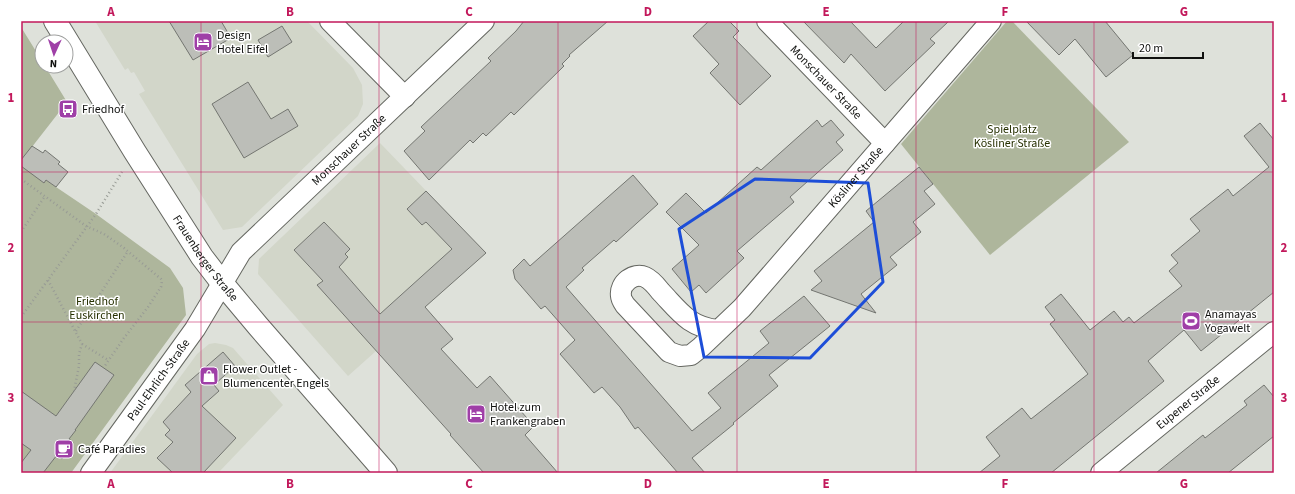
<svg xmlns="http://www.w3.org/2000/svg" width="1295" height="494" viewBox="0 0 1295 494" font-family="'Source Sans 3',sans-serif">
	<style>
		.built { fill: #d2d6c9 }
		.green { fill: #aeb69c }
		.building { fill: #bcbeb8; stroke: #747671 }
		.lines { fill: none; stroke-linecap: round; stroke-linejoin: round }
		.minor-casing { stroke: #656761; stroke-width: 22 }
		.primary-casing { stroke: #656761; stroke-width: 24 }
		.path { stroke: #989b95; stroke-width: 2.5; stroke-dasharray: 1 3; stroke-linecap: butt }
		.minor { stroke: #fff; stroke-width: 20 }
		.primary { stroke: #fff; stroke-width: 22 }
		.marked { fill: none; stroke: #1d4ed8; stroke-width: 3; stroke-linejoin: round }
		.grid { fill: none; stroke: #c2185b; stroke-width: 1; stroke-opacity: 0.55 }
		.labels { text-anchor: middle; stroke-width: 3; stroke-linejoin: round; paint-order: stroke }
		.poi-label { font-size: 12px; fill: #10110f; stroke: #fff; text-anchor: start }
		.street-label { font-size: 12px; fill: #10110f; stroke: #fff }
		.park-label { font-size: 12px; fill: #263000; stroke: #fff }
		.neatline { fill: none; stroke: #c2185b; stroke-width: 1.5 }
		.grid-label { font-size: 13px; text-anchor: middle; font-weight: bold; fill: #c2185b }
	</style>
	<rect width="100%" height="100%" fill="#dee1da"/>
	<!-- built -->
	<g class="built">
		<path d="M95,21h212l46,47 9,17 1,19 -5,12 -116,111 -19,3 -84,-136 6,-3 -11,-19 -3,1 -3,-5 -3,2z"/>
		<path d="M380,143l106,110 -138,123 -90,-102 1,-15z"/>
		<path d="M215,343l11,2 7,3 50,57 -65,68h-108l87,-119 12,-10z"/>
	</g>
	<!-- green -->
	<g class="green">
		<path d="M1007,21h5l117,121 -139,113 -89,-111z"/>
		<path d="M21,27l21,34v5h3l22,36 -46,59z"/>
		<path d="M21,161l35,26 40,27 74,54 13,20 3,27 -115,158h-50z"/>
	</g>
	<!-- building -->
	<g class="building">
		<path d="M169,21h52l10,17 -38,22z"/>
		<path d="M524,21h84l-39,34 1,1 -8,8 2,2 -50,49 -3,-3 -25,24 -3,-3 -10,10 -3,-3 -41,40 -25,-29 21,-20 -4,-4 70,-66 -3,-3 28,-27z"/>
		<path d="M709,21h20l10,10 -6,6 38,39 -31,29 -30,-32 9,-9 -26,-28z"/>
		<path d="M803,21h47l26,27 28,-27h45l-19,18 5,4 -50,48 -34,-37 -7,9z"/>
		<path d="M1026,21h79l28,34 -27,22 -31,-38 -16,16z"/>
		<path d="M282,26l10,16 -24,15 -10,-17z"/>
		<path d="M248,82l23,37 17,-10 10,17 -54,32 -32,-54z"/>
		<path d="M817,120l5,7 9,-7 13,15 -8,7 7,8 -53,47 4,5 -57,49 7,7 -38,35 -7,-8 -8,7 -19,-23 27,-24 -33,-33 20,-19 20,20 51,-46 4,3z"/>
		<path d="M1260,123l14,17v152l-73,59 -17,-21 -36,31 16,20 -113,92h-72l21,-17 -14,-19 36,-29 9,11 57,-45 -38,-50 5,-4 -10,-13 16,-13 29,36 24,-19 9,11 6,-5 5,6 48,-37 -13,-15 9,-8 -7,-8 29,-24 -10,-12 38,-30 5,7 36,-29 -25,-31z"/>
		<path d="M32,146l11,7 2,-3 15,12 -2,2 10,8 -12,15 -10,-7 -2,3 -23,-17v-6z"/>
		<path d="M919,167l14,17 -9,7 11,13 -22,18 8,10 -31,25 7,8 -36,29 15,19 -65,-23 11,-9 -8,-10 60,-49 -8,-11z"/>
		<path d="M633,175l25,29 -42,38 -2,-2 -32,28 2,2 -18,17 126,144 29,-23 -13,-15 61,-50 -9,-12 44,-35 26,30 -61,49 9,11 -45,37 1,1 -42,34 13,15h-27l-40,-46 -3,2 -15,-22 -18,-20 -8,6 -34,-39 15,-14 -30,-34 -4,3 -26,-30 -2,-9 11,-11 6,7z"/>
		<path d="M426,191l60,62 -61,54 28,32 -12,10 36,39 13,-12 44,50 -9,9 33,38h-74l-34,-38 1,-1 -134,-149 6,-4 -29,-31 30,-28 26,27 -5,5 3,3 -9,10 41,47 72,-65 -26,-27 -4,3 -15,-16z"/>
		<path d="M223,352l12,14 -21,19 5,6 -17,15 34,32 -33,35h-30l-16,-15 16,-16 -8,-7 5,-5 -7,-8 28,-30 -6,-7z"/>
		<path d="M95,362l19,13 -39,55h1l-7,9 4,3 -11,17 -5,-4 -14,18h-22v-10l10,-13 -10,-7v-52l35,25z"/>
		<path d="M1264,385l10,12v39l-46,37h-72l47,-38 2,3 42,-33 -3,-4z"/>
	</g>
	<g class="lines">
		<!-- minor casing -->
		<g class="minor-casing">
			<g id="minor">
				<path d="M330,21l75,76"/>
				<path id="s1" d="M767,21l118,122"/>
				<path id="s2" d="M718,330c-29,-3 -38,-18 -57,-38 -4,-5 -9,-12 -16,-15 -11,-5 -26,6 -24,19 0,3 2,6 4,9l44,47 11,4 11,-1 10,-8 41,-39 249,-287"/>
				<path id="s3" d="M91,473l104,-144 46,-77 243,-231"/>
				<path id="s4" d="M1101,473l173,-141"/>
			</g>
		</g>
		<!-- primary casing -->
		<g class="primary-casing">
			<g id="primary">
				<path id="s5" d="M55,21l80,131 67,105 20,26 36,43 128,147"/>
			</g>
		</g>
		<!-- path -->
		<g class="path">
			<path d="M21,179l65,47 18,8 20,14 37,31 1,2 -1,6 -13,20 -24,31 -20,29"/>
			<path d="M21,232l24,-36"/>
			<path d="M48,280l34,64 -3,10v12l-5,25"/>
			<path d="M21,317l75,-103 26,-42"/>
			<path d="M76,331l52,-80"/>
			<path d="M82,344l26,16"/>
		</g>
		<!-- minor -->
		<use href="#minor" class="minor"/>
		<!-- primary -->
		<use href="#primary" class="primary"/>
	</g>
	<!-- marked area -->
	<path class="marked" d="M755,179l113,4 15,99 -73,76 -106,-1 -25,-128z"/>
	<!-- grid -->
	<path class="grid" d="M201,21v452M379,21v452M558,21v452M737,21v452M916,21v452M1094,21v452M21,172h1253M21,322h1253"/>
	<!-- icons -->
	<defs>
		<g id="hotel-square" transform="scale(1)"><rect x="-9" y="-9" width="18" height="18" rx="4" fill="#9f3fa7" stroke="#fff"/><path d="M-6-4.5h1.5V1H6V5H4.5V3h-9V5H-6ZM-4 0a1.8 1.8 0 1 1 3.6 0ZM.5 0V-2.5h3Q6-2.5 6 0Z" fill="#fff"/></g>
		<g id="bus-square" transform="scale(1)"><rect x="-9" y="-9" width="18" height="18" rx="4" fill="#9f3fa7" stroke="#fff"/><path d="M-5-6H5V4H4V6H2V4H-2V6H-4V4H-5ZM-3.5-4V0h7V-4ZM-3.5 1.2v1.5H-2V1.2ZM2 1.2v1.5H3.5V1.2Z" fill="#fff"/></g>
		<g id="stadium-square" transform="scale(1)"><rect x="-9" y="-9" width="18" height="18" rx="4" fill="#9f3fa7" stroke="#fff"/><path d="M0-5a6.5 5 0 1 0 0 10a6.5 5 0 1 0 0-10ZM-3.5-1.8h7v3.6h-7Z" fill="#fff"/></g>
		<g id="shop-square" transform="scale(1)"><rect x="-9" y="-9" width="18" height="18" rx="4" fill="#9f3fa7" stroke="#fff"/><path d="M-5-2.5h2.3a2.7 3.5 0 0 1 5.4 0H5L5.5 6h-11ZM-1.5-2.5h3a1.5 2.3 0 0 0-3 0Z" fill="#fff"/></g>
		<g id="cafe-square" transform="scale(1)"><rect x="-9" y="-9" width="18" height="18" rx="4" fill="#9f3fa7" stroke="#fff"/><path d="M-5.5-4.5H6V0H3Q3 3.5 0 3.5H-2.5Q-5.5 3.5-5.5 0ZM3-3.2v2h1.7v-2ZM-6 4.5H4V6H-6Z" fill="#fff"/></g>
	</defs>
	<g fill-rule="evenodd">
		<use href="#hotel-square" x="203" y="42"/>
		<use href="#bus-square" x="68" y="109"/>
		<use href="#stadium-square" x="1191" y="321"/>
		<use href="#shop-square" x="209" y="376"/>
		<use href="#hotel-square" x="476" y="414"/>
		<use href="#cafe-square" x="64" y="449"/>
	</g>
	<g class="labels">
		<!-- poi labels -->
		<g class="poi-label">
			<text x="217" y="39">Design<tspan x="217" dy="14">Hotel Eifel</tspan></text>
			<text x="82" y="113">Friedhof</text>
			<text x="1205" y="318">Anamayas<tspan x="1205" dy="14">Yogawelt</tspan></text>
			<text x="223" y="373">Flower Outlet -<tspan x="223" dy="14">Blumencenter Engels</tspan></text>
			<text x="490" y="411">Hotel zum<tspan x="490" dy="14">Frankengraben</tspan></text>
			<text x="78" y="453">Café Paradies</text>
		</g>
		<!-- street labels -->
		<g class="street-label">
			<text dy="4" stroke="none"><textPath href="#s1" startOffset="85">Monschauer Straße</textPath></text>
			<text dy="4" stroke="none"><textPath href="#s3" startOffset="416">Monschauer Straße</textPath></text>
			<text dy="4" stroke="none"><textPath href="#s2" startOffset="469">Kösliner Straße</textPath></text>
			<text dy="4" stroke="none"><textPath href="#s5" startOffset="281">Frauenberger Straße</textPath></text>
			<text dy="4" stroke="none"><textPath href="#s3" startOffset="115">Paul-Ehrlich-Straße</textPath></text>
			<text dy="4" stroke="none"><textPath href="#s4" startOffset="112">Eupener Straße</textPath></text>
		</g>
		<!-- park labels -->
		<g class="park-label">
			<text x="1012" y="133">Spielplatz<tspan x="1012" dy="14">Kösliner Straße</tspan></text>
			<text x="97" y="305">Friedhof<tspan x="97" dy="14">Euskirchen</tspan></text>
		</g>
	</g>
	<!-- border -->
	<rect width="1295" height="494" fill="none" stroke="#ffffff" stroke-width="44"/>
	<!-- north arrow -->
	<g transform="translate(54 54) rotate(183)"><circle r="19" fill="#ffffff" stroke="#9fa09f"/>
	<path d="M0-3L7 15L0 10L-7 15Z" fill="#9f3fa7"/>
	<text y="-6" font-size="11" font-weight="bold" text-anchor="middle" fill="#10110f">N</text>
	</g>
	<!-- scale -->
	<path d="M1133 52v6h70v-6" fill="none" stroke="#10110f" stroke-width="2"/>
	<text x="1139" y="52" font-size="12" fill="#10110f" stroke="#ffffff" stroke-width="3" paint-order="stroke">20 m</text>
	<rect x="22" y="22" width="1251" height="450" class="neatline"/>
	<g class="grid-label">
		<text x="111" y="16">A</text>
		<text x="290" y="16">B</text>
		<text x="469" y="16">C</text>
		<text x="648" y="16">D</text>
		<text x="826" y="16">E</text>
		<text x="1005" y="16">F</text>
		<text x="1184" y="16">G</text>
		<text x="11" y="102">1</text>
		<text x="1284" y="102">1</text>
		<text x="11" y="252">2</text>
		<text x="1284" y="252">2</text>
		<text x="11" y="402">3</text>
		<text x="1284" y="402">3</text>
		<text x="111" y="488">A</text>
		<text x="290" y="488">B</text>
		<text x="469" y="488">C</text>
		<text x="648" y="488">D</text>
		<text x="826" y="488">E</text>
		<text x="1005" y="488">F</text>
		<text x="1184" y="488">G</text>
	</g>
</svg>
